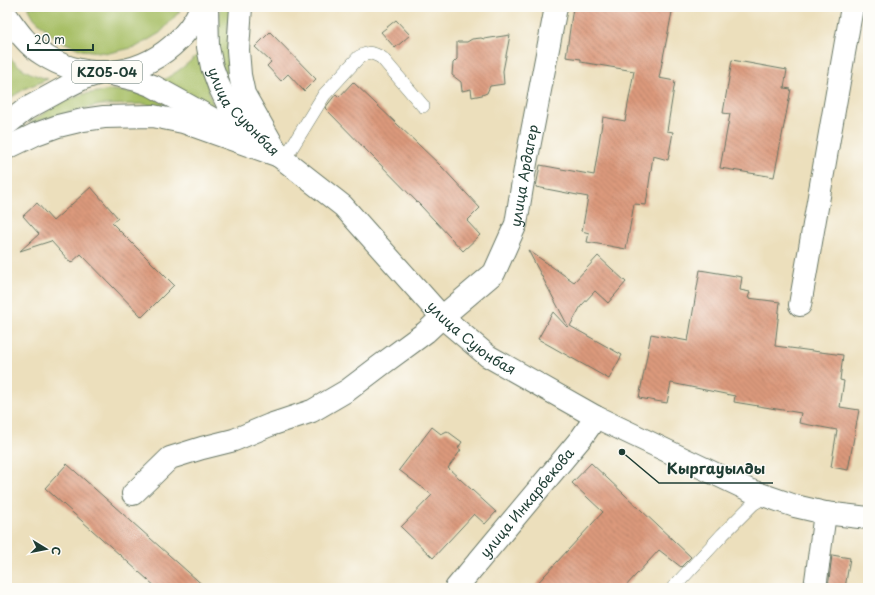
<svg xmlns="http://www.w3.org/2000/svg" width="875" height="595" viewBox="0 0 875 595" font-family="'Playpen Sans',sans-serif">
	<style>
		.grass { fill: #a6be63; stroke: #627e4c }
		.building { fill: url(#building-back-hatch) }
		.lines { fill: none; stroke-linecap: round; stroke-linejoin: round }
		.service-casing { stroke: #677664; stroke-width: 14 }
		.minor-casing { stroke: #677664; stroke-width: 24 }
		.secondary-casing { stroke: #677664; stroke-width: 24 }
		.primary-casing { stroke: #677664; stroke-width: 24 }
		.trunk-casing { stroke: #677664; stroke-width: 24 }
		.service { stroke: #fff; stroke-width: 13 }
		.minor { stroke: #fff; stroke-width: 22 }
		.secondary { stroke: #fff; stroke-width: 22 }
		.primary { stroke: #fff; stroke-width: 22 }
		.trunk { stroke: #fff; stroke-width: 22 }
		.labels { text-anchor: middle; stroke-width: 3; stroke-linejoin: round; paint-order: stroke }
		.shield { fill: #fdfcf7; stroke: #62766e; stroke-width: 1 }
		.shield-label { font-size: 13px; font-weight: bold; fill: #1f3d34 }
		.street-label { font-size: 14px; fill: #1f3d34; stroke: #fdfcf7 }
		.leader { fill: none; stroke: #1f3d34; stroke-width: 1.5 }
		.callout-dot { fill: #1f3d34; stroke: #fdfcf7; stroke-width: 1.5 }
		.callout-label { font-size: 15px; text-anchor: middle; font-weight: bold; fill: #1f3d34; stroke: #fdfcf7; stroke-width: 3; stroke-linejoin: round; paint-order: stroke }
	</style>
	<defs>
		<pattern id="building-back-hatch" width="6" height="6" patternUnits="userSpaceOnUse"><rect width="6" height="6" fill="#db997c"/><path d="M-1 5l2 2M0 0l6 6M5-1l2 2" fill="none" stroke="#b17e66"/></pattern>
	</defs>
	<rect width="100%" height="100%" fill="#fdfcf7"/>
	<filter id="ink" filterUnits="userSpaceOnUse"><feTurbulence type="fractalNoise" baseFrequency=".025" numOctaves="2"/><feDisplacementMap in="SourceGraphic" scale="8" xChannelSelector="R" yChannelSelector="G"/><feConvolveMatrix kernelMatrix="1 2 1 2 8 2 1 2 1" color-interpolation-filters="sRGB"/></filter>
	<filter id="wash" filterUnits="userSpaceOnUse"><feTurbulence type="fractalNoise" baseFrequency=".012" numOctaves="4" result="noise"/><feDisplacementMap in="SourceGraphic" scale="16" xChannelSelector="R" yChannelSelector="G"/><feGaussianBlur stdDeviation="0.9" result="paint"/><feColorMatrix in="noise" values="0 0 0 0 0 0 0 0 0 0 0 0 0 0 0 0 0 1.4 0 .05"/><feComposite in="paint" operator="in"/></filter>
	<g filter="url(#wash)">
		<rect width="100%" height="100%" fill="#ecdfbc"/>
		<!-- grass -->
		<g class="grass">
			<path d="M28,7h153l-2,5 -19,21 -24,14 -27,6 -27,-3 -26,-11 -22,-21z"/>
			<path d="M220,7h11l-3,17v40l7,34 -13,-31 -4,-22z"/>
			<path d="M201,51c3,21 7,40 14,60l-54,-30c16,-8 28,-18 40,-30z"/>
			<path d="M7,54c11,14 24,21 41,25l-22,9 -19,12z"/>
			<path d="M112,90l25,3 21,7 17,10 -31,-6 -44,1 -29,7 -43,12 30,-20 26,-10z"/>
		</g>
		<g id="blocks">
			<!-- building -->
			<g class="building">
				<path d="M573,7h100l-14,71 16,3 -8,50 6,1 -5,28 -15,-4 -7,49 -12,-1 -8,45 -39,-7 2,-9 -7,-2 6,-34 -52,-10 4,-22 54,10 9,-58 22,4 9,-50 -53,-9v-3l-15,-2z"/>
				<path d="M396,20l14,15 -15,13 -14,-16z"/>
				<path d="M270,32l46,47 -12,12 -16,-17 -7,7 -14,-15 4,-4 -16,-15z"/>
				<path d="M510,35l-7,36 1,13 -14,2 -3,7 -5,2 -10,2 -1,-8 -9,2 -1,-9 -9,-7 1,-12 4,-4v-17h10l5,-3 9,-1 3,1z"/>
				<path d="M732,60l55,10 -3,18 7,1 -17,88 -54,-9 10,-54 -7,-1z"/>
				<path d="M353,82l88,84 39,42 -13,13 13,14 -17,16 -42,-45 -96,-98 11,-14 3,3z"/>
				<path d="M91,187l27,31 -6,5 62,62 -32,32 -61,-63 -10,9 -20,-22 -31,10 19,-17 -16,-18 14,-13 16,18z"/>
				<path d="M528,250l46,32 24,-26 28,26 -18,21 -13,-12 -14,15 -11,20 52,29 -13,24 -71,-40 15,-27 14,15 1,-1z"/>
				<path d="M700,270l42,7 -2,13 10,2 -2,6 32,4 -5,44 68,9 -3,25 4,1 -4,26 19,3 -11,60 -17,-3 6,-37 -38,-7 2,-10 -67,-11 1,-6 -64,-13 -4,20 -28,-5 12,-64 37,7z"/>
				<path d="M432,427l9,7 6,-3 15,11 -4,6 3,2 -13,18 48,44 -11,12 -11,-10 -41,44 -32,-31 31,-32 -33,-25z"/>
				<path d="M591,463l100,94 -10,10 -22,-17 -35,38h-91l70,-76 -31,-29z"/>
				<path d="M67,464l139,124h-49l-112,-100z"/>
				<path d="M832,555l18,3 -5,30h-17z"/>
			</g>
		</g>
	</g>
	<g filter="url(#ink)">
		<use href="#blocks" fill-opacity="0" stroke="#677664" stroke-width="1"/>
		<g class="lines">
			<!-- service casing -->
			<g class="service-casing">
				<g id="service">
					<path d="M284,160l40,-65 35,-38c11,-5 13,-5 23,1l41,48"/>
					<path d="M673,588l50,-54 30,-30 13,-8"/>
				</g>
			</g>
			<!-- minor casing -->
			<g class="minor-casing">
				<g id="minor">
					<path d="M800,305l52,-298"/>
					<path id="s1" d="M133,494l37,-36 32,-10 32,-8 36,-15 42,-14 36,-21 33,-25 45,-33 16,-15 52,-44 22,-49 10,-61 30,-156"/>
					<path id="s2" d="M456,588l126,-151 14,-20"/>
					<path d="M815,588l10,-75"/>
				</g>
			</g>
			<!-- secondary casing -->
			<g class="secondary-casing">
				<g id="secondary">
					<path id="s3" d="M207,7l1,40 4,20 7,19 8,17 52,53 64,50 99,111 46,39 108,61 153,73 46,16 30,7 43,5"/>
					<path d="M103,72l34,8 16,6 94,52"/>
				</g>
			</g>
			<!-- primary casing -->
			<g class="primary-casing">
				<g id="primary">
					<path d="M7,16c10,14 20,29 35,38 41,27 93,24 130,-8 13,-11 23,-24 29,-39"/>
					<path d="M7,124l19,-15 42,-23 16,-8 16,-5"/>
					<path d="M7,148l29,-14 22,-8 25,-6 21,-3 49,-1 30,6 96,34"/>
				</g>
			</g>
			<!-- trunk casing -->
			<g class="trunk-casing">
				<path id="trunk" d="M241,7l-3,43 2,25 4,19 35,62"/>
			</g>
			<!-- service -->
			<use href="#service" class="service"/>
			<!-- minor -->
			<use href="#minor" class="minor"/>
			<!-- secondary -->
			<use href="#secondary" class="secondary"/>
			<!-- primary -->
			<use href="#primary" class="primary"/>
			<!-- trunk -->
			<use href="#trunk" class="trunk"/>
		</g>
	</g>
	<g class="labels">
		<!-- shield labels -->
		<rect class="shield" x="72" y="61" width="70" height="22" rx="3"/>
		<g class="shield-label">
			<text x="107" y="77">KZ05-04</text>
		</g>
		<!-- street labels -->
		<g class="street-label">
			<text dy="5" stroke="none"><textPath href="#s3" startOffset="116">улица Суюнбая</textPath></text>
			<text dy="5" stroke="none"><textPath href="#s1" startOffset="533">улица Ардагер</textPath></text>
			<text dy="5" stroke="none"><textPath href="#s3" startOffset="440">улица Суюнбая</textPath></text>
			<text dy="5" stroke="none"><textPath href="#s2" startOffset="111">улица Инкарбекова</textPath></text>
		</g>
	</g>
	<!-- callouts -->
	<path class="leader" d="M622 452L659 483H773"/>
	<circle class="callout-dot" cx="622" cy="452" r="4"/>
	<g class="callout-label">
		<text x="716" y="474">Кыргауылды</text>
	</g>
	<!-- margin -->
	<rect width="875" height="595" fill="none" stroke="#fdfcf7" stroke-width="24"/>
	<!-- north arrow -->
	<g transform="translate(46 549) rotate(100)" stroke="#fdfcf7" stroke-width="3" paint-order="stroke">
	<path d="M0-3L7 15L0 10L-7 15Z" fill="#1f3d34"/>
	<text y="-6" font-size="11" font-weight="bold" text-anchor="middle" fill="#1f3d34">С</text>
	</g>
	<!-- scale -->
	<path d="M28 44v6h65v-6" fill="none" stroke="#1f3d34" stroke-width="2"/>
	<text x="34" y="44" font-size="12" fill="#1f3d34" stroke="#fdfcf7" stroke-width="3" paint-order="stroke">20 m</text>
</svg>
